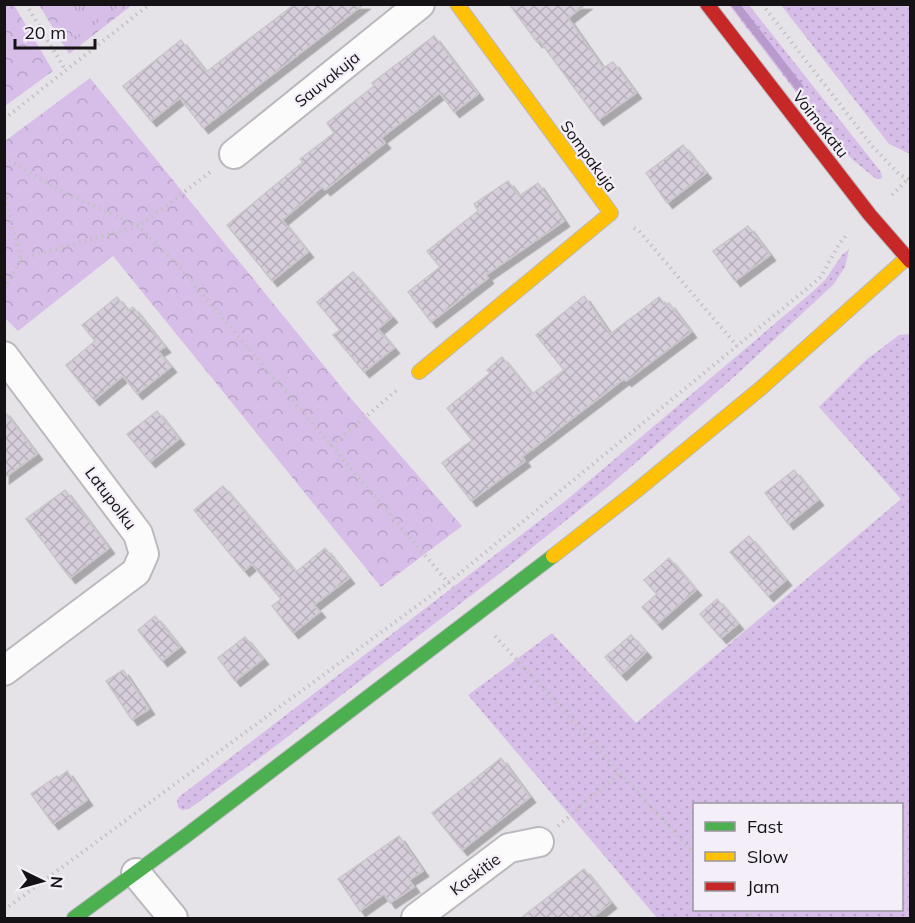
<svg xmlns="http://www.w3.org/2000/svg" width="915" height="923" viewBox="0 0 915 923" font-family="Mulish,sans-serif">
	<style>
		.grass { fill: url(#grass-dots); fill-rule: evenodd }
		.forest { fill: url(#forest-crowns) }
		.park { fill: url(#park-tufts) }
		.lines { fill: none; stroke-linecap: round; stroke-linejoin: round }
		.stream { stroke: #b89acd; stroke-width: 8 }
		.building { fill: url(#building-cross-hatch); stroke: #c9c6ca; stroke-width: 1.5; filter: url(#shadow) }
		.street-casing { stroke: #bbb9bd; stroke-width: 32 }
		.fast-casing { stroke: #bbb9bd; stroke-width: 16 }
		.slow-casing { stroke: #bbb9bd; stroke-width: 16 }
		.jam-casing { stroke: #bbb9bd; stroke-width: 16 }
		.path { stroke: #c2c2c3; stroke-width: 4; stroke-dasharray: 1.5 4.5; stroke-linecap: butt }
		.street { stroke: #fbfbfc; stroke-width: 28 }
		.fast { stroke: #4caf50; stroke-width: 14 }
		.slow { stroke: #ffc107; stroke-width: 14 }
		.jam { stroke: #c62828; stroke-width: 14 }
		.labels { text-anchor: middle; stroke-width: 4.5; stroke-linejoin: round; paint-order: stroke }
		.street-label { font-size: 16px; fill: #141215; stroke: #f3eef7 }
	</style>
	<defs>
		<pattern id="grass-dots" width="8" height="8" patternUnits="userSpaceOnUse" patternTransform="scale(1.5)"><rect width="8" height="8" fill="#d7bee9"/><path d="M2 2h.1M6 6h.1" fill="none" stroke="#b8a2c7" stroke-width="1.8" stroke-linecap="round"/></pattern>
		<pattern id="forest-crowns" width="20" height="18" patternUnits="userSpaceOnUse" patternTransform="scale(1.5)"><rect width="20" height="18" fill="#d7bee9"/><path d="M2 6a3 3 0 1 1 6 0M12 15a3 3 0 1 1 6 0" fill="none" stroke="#b8a2c7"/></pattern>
		<pattern id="park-tufts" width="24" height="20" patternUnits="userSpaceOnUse" patternTransform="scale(1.5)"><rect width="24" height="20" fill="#d7bee9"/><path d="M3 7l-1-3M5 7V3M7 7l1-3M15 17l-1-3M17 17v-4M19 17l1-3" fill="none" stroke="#b8a2c7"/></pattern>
		<pattern id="building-cross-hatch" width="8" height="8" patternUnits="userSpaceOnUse" patternTransform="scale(1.5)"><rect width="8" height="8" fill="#d6cedb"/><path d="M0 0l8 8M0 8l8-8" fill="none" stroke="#b7b0bb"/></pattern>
		<filter id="shadow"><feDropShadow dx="5.5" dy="5.5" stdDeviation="0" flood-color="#0004"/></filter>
	</defs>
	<rect width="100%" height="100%" fill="#e6e3e8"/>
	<!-- grass -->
	<g class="grass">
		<path d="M729,5h20l132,167 1,6 -2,1h-4l-23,-19 -21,-21z"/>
		<path d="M781,5h129v149l-21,-10z"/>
		<path d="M849,249l-4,18 -11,17 -101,94 -124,108 -101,81 -239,184 -80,58 -7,1 -4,-3 -1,-6 2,-4 385,-295 246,-208 15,-14 17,-25z"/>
		<path d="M910,334v584h-253l-189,-223 84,-62 84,90 265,-224 -82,-92 47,-47 33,-25zM694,804h208v106h-208z"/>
	</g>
	<!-- forest -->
	<g class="forest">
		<path d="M5,5h9l39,66 -48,35z"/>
		<path d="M39,5h93l-63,49z"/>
		<path d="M90,78l257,316 115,132 -81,61 -268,-331 -95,75 -13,-13v-177z"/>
	</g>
	<!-- park -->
	<path class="park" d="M59,5h61l-45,35z"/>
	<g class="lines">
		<!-- stream -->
		<path class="stream" d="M735,4l64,83"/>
	</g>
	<!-- building -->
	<g class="building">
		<path d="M295,4h69l-161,124 -23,-30 -29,23 -28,-35 58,-46 25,32z"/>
		<path d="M509,4h77l-18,14 35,50 10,-6 23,31 -38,27 -59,-80 -2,2z"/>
		<path d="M434,36l44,58 -24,18 -14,-19 -59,45 4,5 -60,47 -3,-3 -40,33 26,32 -36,29 -45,-56 76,-63 -3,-3 34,-26 -7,-10 47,-37 -2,-3z"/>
		<path d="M683,145l23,28 -39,30 -21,-30z"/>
		<path d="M508,181l11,15 19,-13 26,38 -78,54 2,3 -57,44 -23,-30 32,-25 -13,-16 51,-40 -4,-7z"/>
		<path d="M748,226l22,29 -35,26 -22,-30z"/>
		<path d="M353,272l39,45 -14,12 16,19 -30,24 -31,-37 7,-5 -23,-28z"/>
		<path d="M584,296l26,38 49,-37 7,9 3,-3 22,29 -65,49 -2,-2 -102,78 3,4 -54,40 -29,-38 30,-23 -25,-32 43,-35 -3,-3 15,-13 30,37 32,-24 -28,-35z"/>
		<path d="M117,297l11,14 5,-4 32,40 -7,4 13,16 -34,27 -14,-18 -29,24 -28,-35 29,-24 -13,-16z"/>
		<path d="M4,411l33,43 -33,24z"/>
		<path d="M157,411l22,28 -29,23 -23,-28z"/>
		<path d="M794,470l24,30 -30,24 -23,-31z"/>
		<path d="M223,486l73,86 29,-24 24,30 -35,27 6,7 -27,21 -21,-27 9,-7 -29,-35 -8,7 -50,-61z"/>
		<path d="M65,490l44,58 -39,30 -44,-59z"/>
		<path d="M749,536l37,44 -18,16 -38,-44z"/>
		<path d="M669,558l27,32 -39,34 -15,-17 15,-13 -13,-14z"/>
		<path d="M717,599l21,25 -17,14 -21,-24z"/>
		<path d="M155,616l25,31 -18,14 -24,-31z"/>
		<path d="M631,635l15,17 -25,23 -16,-18z"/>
		<path d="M245,637l18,22 -28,22 -17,-23z"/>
		<path d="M123,670l26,39 -17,11 -26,-39z"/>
		<path d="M501,758l29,39 -68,53 -30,-37z"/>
		<path d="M67,771l20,29 -34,24 -22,-30 26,-18 1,2z"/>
		<path d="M399,836l24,35 -14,9 5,7 -24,16 -6,-9 -24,17 -22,-32z"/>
		<path d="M584,869l27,34 -19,15h-71z"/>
	</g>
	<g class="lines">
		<!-- street casing -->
		<g class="street-casing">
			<g id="street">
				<path d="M234,154l186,-150"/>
				<path d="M4,356l134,178 6,20 -8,18 -132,99"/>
				<path d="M136,873l37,45"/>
				<path d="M416,918l93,-70 30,-6"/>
			</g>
		</g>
		<!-- fast casing -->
		<g class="fast-casing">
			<path id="fast" d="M74,918l113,-83 366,-279"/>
		</g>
		<!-- slow casing -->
		<g class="slow-casing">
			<g id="slow">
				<path d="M419,372l192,-159 -154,-209"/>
				<path d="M553,556l83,-65 124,-102 150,-134"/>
			</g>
		</g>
		<!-- jam casing -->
		<g class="jam-casing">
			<path id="jam" d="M707,4l163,211 40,46"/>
		</g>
		<!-- path -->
		<g class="path">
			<path d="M26,4l40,67"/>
			<path d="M762,4l111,143 26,27 11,6"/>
			<path d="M4,119l146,-115"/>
			<path d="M4,157l55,33 80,36 42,43 277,325"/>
			<path d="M4,192l17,67 -17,31"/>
			<path d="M892,195l16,-16"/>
			<path d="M634,228l5,3 98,115"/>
			<path d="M21,259l118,-33 74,-56"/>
			<path d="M331,446l66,-56"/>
			<path d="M495,636l199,218"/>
			<path d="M558,826l62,-53"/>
			<path d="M4,910l444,-327 373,-306 18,-33 9,-11"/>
			<path d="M745,910l8,8"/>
		</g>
		<!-- street -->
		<use href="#street" class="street"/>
		<!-- fast -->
		<use href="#fast" class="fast"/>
		<!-- slow -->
		<use href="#slow" class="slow"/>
		<!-- jam -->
		<use href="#jam" class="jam"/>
	</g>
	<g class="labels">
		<!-- street labels -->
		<g class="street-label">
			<text transform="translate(327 79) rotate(-39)" y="6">Sauvakuja</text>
			<text transform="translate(821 124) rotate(52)" y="6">Voimakatu</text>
			<text transform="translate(589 156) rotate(54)" y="6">Sompakuja</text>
			<text transform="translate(111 498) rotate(53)" y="6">Latupolku</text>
			<text transform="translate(475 874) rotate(-37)" y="6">Kaskitie</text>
		</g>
	</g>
	<!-- border -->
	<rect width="915" height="923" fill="none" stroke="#141215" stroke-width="12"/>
	<!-- legend -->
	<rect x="693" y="803" width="210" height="108" fill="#f3eef7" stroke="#9a969d" stroke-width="1.5"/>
	<rect x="705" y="822" width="30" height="9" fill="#4caf50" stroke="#9a969d" stroke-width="1.5"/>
	<text x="747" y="833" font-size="18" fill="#141215">Fast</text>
	<rect x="705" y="852" width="30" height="9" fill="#ffc107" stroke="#9a969d" stroke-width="1.5"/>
	<text x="747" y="863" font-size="18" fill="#141215">Slow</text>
	<rect x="705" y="882" width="30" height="9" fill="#c62828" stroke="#9a969d" stroke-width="1.5"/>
	<text x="747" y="893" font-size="18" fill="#141215">Jam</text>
	<!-- north arrow -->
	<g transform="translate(42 881) rotate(95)" stroke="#f3eef7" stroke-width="4.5" paint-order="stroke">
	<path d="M0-4.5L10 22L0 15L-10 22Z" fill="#141215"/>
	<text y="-9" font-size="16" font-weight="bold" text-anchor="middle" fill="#141215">N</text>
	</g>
	<!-- scale -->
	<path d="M15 39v9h80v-9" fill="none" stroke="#141215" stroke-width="3"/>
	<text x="24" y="39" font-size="18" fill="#141215" stroke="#f3eef7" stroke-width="4.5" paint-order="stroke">20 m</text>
</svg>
